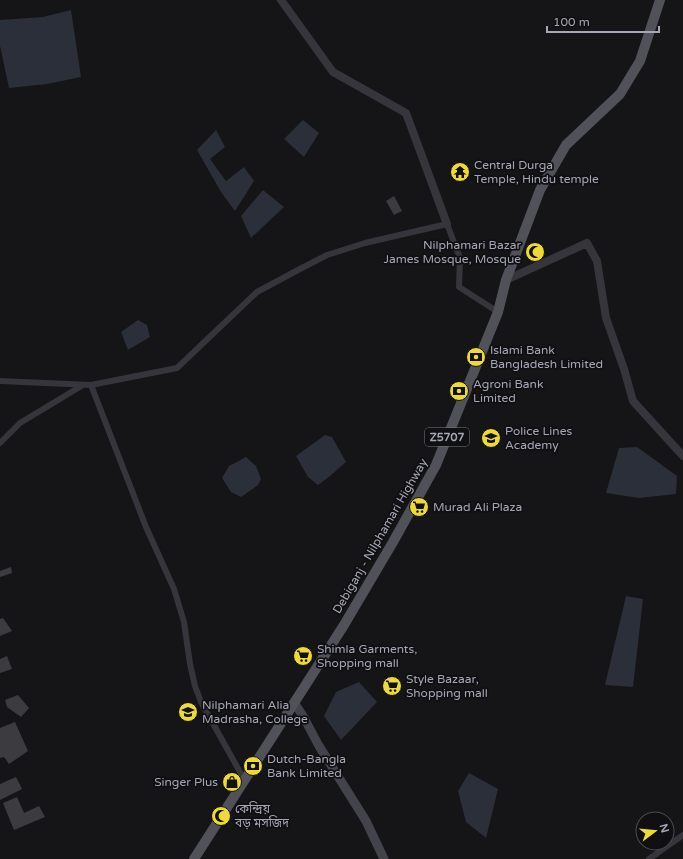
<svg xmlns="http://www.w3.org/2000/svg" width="683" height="859" viewBox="0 0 683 859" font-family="'Varela Round','Noto Sans Bengali',sans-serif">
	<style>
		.water { fill: #2b2f39 }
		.building { fill: #3c3b40 }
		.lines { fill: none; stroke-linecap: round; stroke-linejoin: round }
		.minor { stroke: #36353b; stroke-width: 6 }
		.tertiary { stroke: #36353b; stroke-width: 8 }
		.secondary { stroke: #43434b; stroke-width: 9 }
		.primary { stroke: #51515a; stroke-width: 10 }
		.labels { text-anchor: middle; stroke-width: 3.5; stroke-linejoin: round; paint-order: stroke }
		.shield { fill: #100f11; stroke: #797984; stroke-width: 1 }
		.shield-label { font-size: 11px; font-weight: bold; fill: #a6a7b6 }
		.poi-label { font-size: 12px; fill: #a6a7b6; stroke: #100f11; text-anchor: start }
		.street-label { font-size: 12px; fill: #a6a7b6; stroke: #100f11 }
	</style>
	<rect width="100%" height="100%" fill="#151416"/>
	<!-- water -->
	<g class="water">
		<path d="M71,10l10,67 -34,7 -38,4 -9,-42v-26l43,-3z"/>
		<path d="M303,120l16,13 -15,24 -20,-18z"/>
		<path d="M216,130l9,17 -15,12 16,22 18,-14 10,14 -19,30 -14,-19 -24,-42z"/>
		<path d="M263,190l21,17 -33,31 -10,-22z"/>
		<path d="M138,320l9,5 3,12 -22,13 -7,-18z"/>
		<path d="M325,435l7,2 14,25 -16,14 -12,9 -10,-8 -12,-21z"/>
		<path d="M637,447l40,29 -1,18 -37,4 -33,-5 13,-45z"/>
		<path d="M246,457l10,9 5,13 -3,6 -17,12 -10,-5 -9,-14 7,-12z"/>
		<path d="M626,596l17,3 -10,88 -28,-2z"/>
		<path d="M359,682l18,20 -36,38 -17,-24 12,-24z"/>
		<path d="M469,773l29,16 -12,49 -20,-16 -8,-31z"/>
	</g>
	<!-- building -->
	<g class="building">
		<path d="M394,196l8,15 -8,4 -8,-14z"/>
		<path d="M11,567l1,6 -12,4v-6z"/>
		<path d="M3,618l9,13 -12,5v-17z"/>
		<path d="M7,656l5,13 -12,4v-14z"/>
		<path d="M18,695l11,13 -8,9 -14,-10 -2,-7z"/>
		<path d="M15,722l13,29 -19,13 -5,-7 -4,1v-30z"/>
		<path d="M16,777l6,12 -22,11v-16z"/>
		<path d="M17,797l7,16 15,-7 6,11 -31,13 -11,-27z"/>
	</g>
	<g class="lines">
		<!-- minor -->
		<g class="minor">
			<path d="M0,381l91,4 86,-17 80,-76 41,-22 29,-15 38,-12 82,-19 13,34 -1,29 39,25"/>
			<path d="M91,385l55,142 28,62 10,33 6,42 5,22 6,16 44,79"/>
			<path d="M0,443l20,-20 63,-38"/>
			<path d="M649,859l34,-24"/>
		</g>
		<!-- tertiary -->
		<g class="tertiary">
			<path d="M281,0l52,72 73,41 41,111"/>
			<path d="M506,280l81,-37 10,18 9,57 18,51 9,32 50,55"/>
		</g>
		<!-- secondary -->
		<path class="secondary" d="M295,704l8,12 16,30 47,75 18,38"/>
		<!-- primary -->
		<path class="primary" d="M194,859l150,-234 49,-83 43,-77 62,-153 8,-32 34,-90 26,-45 54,-51 20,-33 20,-61"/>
	</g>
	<!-- icons -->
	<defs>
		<g id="temple-disc" transform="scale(1)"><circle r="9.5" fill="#eeda34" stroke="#100f11"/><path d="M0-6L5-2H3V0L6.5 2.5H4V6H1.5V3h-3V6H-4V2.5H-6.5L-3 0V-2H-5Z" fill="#111"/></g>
		<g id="mosque-disc" transform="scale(1)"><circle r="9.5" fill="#eeda34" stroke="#100f11"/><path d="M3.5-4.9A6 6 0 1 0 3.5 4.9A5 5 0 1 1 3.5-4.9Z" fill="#111"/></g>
		<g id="bank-disc" transform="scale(1)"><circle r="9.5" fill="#eeda34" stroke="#100f11"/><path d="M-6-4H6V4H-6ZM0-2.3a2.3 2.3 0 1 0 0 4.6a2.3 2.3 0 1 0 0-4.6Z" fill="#111"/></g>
		<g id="school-disc" transform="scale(1)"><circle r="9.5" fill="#eeda34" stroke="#100f11"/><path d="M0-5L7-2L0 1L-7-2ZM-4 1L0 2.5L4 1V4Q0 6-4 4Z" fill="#111"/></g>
		<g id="supermarket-disc" transform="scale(1)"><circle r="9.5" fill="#eeda34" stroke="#100f11"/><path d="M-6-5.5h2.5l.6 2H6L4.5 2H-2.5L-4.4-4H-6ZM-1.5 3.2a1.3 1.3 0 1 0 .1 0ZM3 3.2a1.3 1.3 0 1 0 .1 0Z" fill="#111"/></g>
		<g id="university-disc" transform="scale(1)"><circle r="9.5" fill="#eeda34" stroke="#100f11"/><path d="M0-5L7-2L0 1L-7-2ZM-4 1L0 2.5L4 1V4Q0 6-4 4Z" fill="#111"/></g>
		<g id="shop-disc" transform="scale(1)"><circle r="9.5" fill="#eeda34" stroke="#100f11"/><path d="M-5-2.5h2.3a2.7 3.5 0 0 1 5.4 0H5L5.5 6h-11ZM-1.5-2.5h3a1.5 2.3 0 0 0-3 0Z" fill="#111"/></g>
	</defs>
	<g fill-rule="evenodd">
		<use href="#temple-disc" x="460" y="172"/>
		<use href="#mosque-disc" x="535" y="252"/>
		<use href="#bank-disc" x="476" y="357"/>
		<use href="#bank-disc" x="459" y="391"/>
		<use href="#school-disc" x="491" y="438"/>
		<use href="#supermarket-disc" x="419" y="507"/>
		<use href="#supermarket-disc" x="303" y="656"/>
		<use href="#supermarket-disc" x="392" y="686"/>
		<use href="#university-disc" x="188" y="712"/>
		<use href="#bank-disc" x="253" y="766"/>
		<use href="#shop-disc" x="232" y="782"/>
		<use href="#mosque-disc" x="221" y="816"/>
	</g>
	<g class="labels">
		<!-- shield labels -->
		<rect class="shield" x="425" y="428" width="44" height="18" rx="3"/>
		<g class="shield-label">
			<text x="447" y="441">Z5707</text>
		</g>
		<!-- poi labels -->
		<g class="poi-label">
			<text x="474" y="169">Central Durga<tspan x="474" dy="14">Temple, Hindu temple</tspan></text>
			<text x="521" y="249" text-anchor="end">Nilphamari Bazar<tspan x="521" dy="14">James Mosque, Mosque</tspan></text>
			<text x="490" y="354">Islami Bank<tspan x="490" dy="14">Bangladesh Limited</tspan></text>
			<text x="473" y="388">Agroni Bank<tspan x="473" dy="14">Limited</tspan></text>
			<text x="505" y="435">Police Lines<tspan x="505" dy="14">Academy</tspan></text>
			<text x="433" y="511">Murad Ali Plaza</text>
			<text x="317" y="653">Shimla Garments,<tspan x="317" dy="14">Shopping mall</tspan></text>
			<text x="406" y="683">Style Bazaar,<tspan x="406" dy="14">Shopping mall</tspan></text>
			<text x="202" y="709">Nilphamari Alia<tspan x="202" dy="14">Madrasha, College</tspan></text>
			<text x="267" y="763">Dutch-Bangla<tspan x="267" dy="14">Bank Limited</tspan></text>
			<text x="218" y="786" text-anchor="end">Singer Plus</text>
			<text x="235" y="813">কেন্দ্রিয়<tspan x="235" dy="14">বড় মসজিদ</tspan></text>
		</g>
		<!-- street labels -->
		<g class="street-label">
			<text transform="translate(380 536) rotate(-60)" y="4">Debiganj - Nilphamari Highway</text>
		</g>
	</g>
	<!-- north arrow -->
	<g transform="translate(655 831) rotate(74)"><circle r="19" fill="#100f11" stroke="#4c4c53"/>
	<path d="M0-3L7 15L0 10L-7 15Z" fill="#eeda34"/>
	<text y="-6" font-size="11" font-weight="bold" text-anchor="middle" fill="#a6a7b6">N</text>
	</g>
	<!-- scale -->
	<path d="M547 26v6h112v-6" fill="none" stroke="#a6a7b6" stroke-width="2"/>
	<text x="553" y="26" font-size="12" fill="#a6a7b6" stroke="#100f11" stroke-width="3" paint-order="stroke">100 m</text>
</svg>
